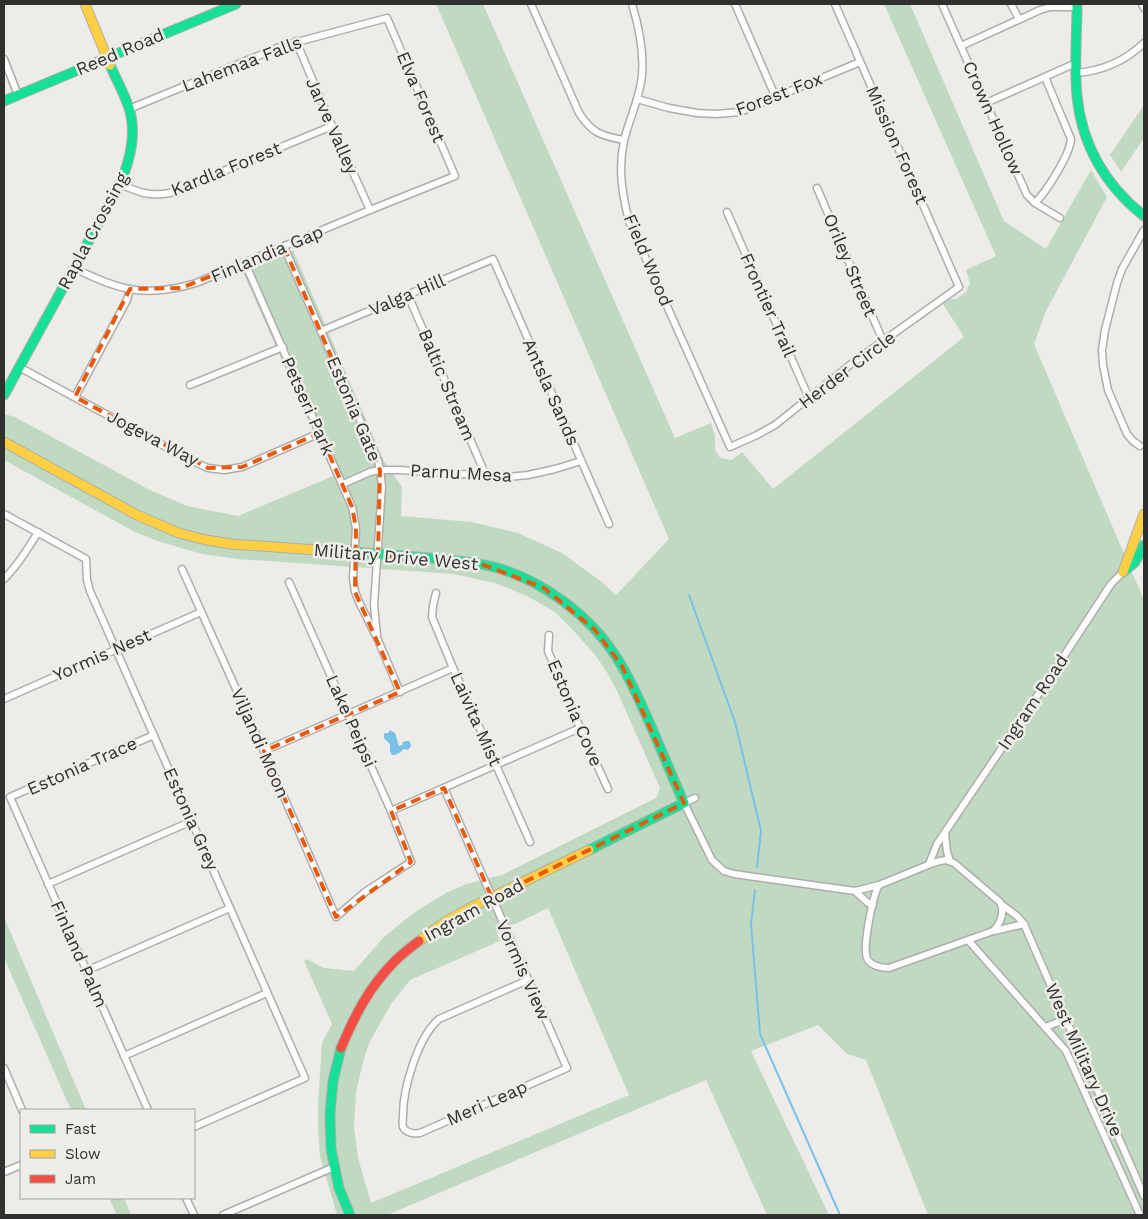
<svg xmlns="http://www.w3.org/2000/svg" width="1148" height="1219" viewBox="0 0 1148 1219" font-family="'Work Sans',sans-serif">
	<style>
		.green { fill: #c0dac2; fill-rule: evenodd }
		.water { fill: #7ac1e9 }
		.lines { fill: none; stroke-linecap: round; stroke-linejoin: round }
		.stream { stroke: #7ac1e9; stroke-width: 2 }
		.street-casing { stroke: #aeadab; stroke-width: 9 }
		.fast-casing { stroke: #aeadab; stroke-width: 11 }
		.slow-casing { stroke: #aeadab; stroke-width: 11 }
		.jam-casing { stroke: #aeadab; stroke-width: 11 }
		.street { stroke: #fcfcfc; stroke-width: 6 }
		.fast { stroke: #16e098; stroke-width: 9 }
		.slow { stroke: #ffcf43; stroke-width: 9 }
		.jam { stroke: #f24e42; stroke-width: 9 }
		.marked { fill: none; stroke: #e8590c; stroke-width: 4; stroke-dasharray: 10 6; stroke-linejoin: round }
		.labels { text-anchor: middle; stroke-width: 5; stroke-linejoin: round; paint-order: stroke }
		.street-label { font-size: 18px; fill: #30302e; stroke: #eeede8 }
	</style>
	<rect width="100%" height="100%" fill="#edece9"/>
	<!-- green -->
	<g class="green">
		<path d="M436,4h47l192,434 36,-15 4,13v14l5,8 12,2 10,-8 31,37 191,-152 -21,-33 7,-5h6l10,-7 4,-9 -4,-13 30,-14 -112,-252h26l94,217 42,28 45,-79 16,27 -61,114 -12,33 110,256v615h-216l-62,-155 -19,-6 -29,-29 -67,26 78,164h-62l-61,-135 -319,135h-50l-17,-59 -2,-27v-25l4,-61 10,-19 -28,-63 3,-2 17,9 30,3 29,-33 18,-15 17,-13 28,-17 20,-9 36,-9 154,-77 4,-10 -42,-95 -10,-19 -12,-18 -24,-27 -17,-17 -28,-16 -32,-13 -42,-9 -215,-15 -36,-5 -45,-13 -24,-10 -129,-71v-46l11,3 135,73 37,16 51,10 95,-40 -91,-206 51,-20 91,211 18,26 -1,29 71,6 46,11 44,20 41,30 13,12 53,-56zM548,908l81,187 -258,108 -13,-45 -4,-31 2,-35 7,-30 6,-19 22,-39 19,-24 90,-39 -3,-8z"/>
		<path d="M1144,105v33l-23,34 -11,-17z"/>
		<path d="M4,917l82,193h-15l-67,-152z"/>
		<path d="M109,1198h15l7,17h-14z"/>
	</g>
	<!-- water -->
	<path class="water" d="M390,730l5,3 4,13 3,-1 1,-3 3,-1h3l2,3 -1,4 -3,2 -3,-1 -2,1 -1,2 -6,3h-3l-2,-4v-7l-6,-6v-4l1,-1h3z"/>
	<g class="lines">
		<!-- stream -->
		<g class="stream">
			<path d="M689,595l46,127 26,109 -4,36"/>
			<path d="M755,890l-4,34 9,110 80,181"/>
		</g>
		<!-- street casing -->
		<g class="street-casing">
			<g id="street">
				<path d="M531,4l48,109c13,20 22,23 45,27"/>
				<path d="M632,4c7,23 12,47 10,71 -2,23 -13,44 -18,66 -6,27 -2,53 5,80l101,226 27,-12 18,-10 80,-64 104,-74 -124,-283"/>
				<path d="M735,4l41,94"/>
				<path d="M942,4l85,191 8,8 25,15"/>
				<path d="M1011,4l8,15"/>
				<path d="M1142,4l2,4"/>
				<path d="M296,41l36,85 38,84"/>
				<path d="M961,46l79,-36 10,-3h27"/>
				<path d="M4,59l14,36"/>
				<path d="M1076,73c27,-2 49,-12 68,-30"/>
				<path d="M637,99l32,9 28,5 19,1 24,-2 120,-50"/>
				<path d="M986,103l90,-40"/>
				<path d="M120,184c18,8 30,13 50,9l162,-67"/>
				<path d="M817,188l66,153"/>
				<path d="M1035,203c11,-11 35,-48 36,-64l-26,-62"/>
				<path d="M727,212l82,186"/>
				<path d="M284,247l94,214 2,9 2,16 -8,119 3,30"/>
				<path d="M245,263l107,244 4,21 -3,50 2,14 4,10 19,38 22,52"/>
				<path d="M74,268c46,23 72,30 122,15l174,-73 85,-34 -68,-158 -105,28 -153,63"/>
				<path d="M408,295l78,181"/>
				<path d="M321,331l172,-72 116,265"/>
				<path d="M19,367l171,93 18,8 16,2 18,-3 78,-34"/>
				<path d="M190,385l93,-38"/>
				<path d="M75,397l52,-97 3,-11"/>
				<path d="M1140,446l-7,-5 -6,-7 -19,-44 -5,-25 -1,-15 3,-20 12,-47 5,-14 22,-39"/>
				<path d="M343,484l27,-12 10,-2h19l108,7 21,-2 27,-6 26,-8"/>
				<path d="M4,514l82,45 1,21 3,11 215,487 -111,49"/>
				<path d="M182,569l82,182 72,166 29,-25 46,-30 -20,-51 -102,-229"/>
				<path d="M4,579c14,-14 24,-30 34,-47"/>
				<path d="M436,593l-3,13 -1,11 21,51 43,97 34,77"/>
				<path d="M549,635l-1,16 32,77 28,61"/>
				<path d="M4,699l197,-87"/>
				<path d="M264,751l189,-83"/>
				<path d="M444,788l123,280 -147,65c-6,1 -14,0 -17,-6 -1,-3 0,-9 0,-12 0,-27 15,-78 36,-96l89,-39"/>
				<path d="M695,798l-11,5 28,57 12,11 10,3 121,17 24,-6"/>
				<path d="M391,811l189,-83"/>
				<path d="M945,834l2,18 3,9"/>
				<path d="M946,860l8,3 46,39c5,10 1,21 -7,29l-104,37c-7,0 -17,-2 -21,-8 -7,-9 5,-65 11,-75l54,-22 7,-2z"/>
				<path d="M929,864l8,-20 123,-182 51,-78 12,-12"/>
				<path d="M48,884l144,-63"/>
				<path d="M855,891l13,12 5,2"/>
				<path d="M1002,905l15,11 7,8c39,91 81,181 120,272"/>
				<path d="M994,931l30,-7"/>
				<path d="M968,940l98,111 74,164"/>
				<path d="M86,971l144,-63"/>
				<path d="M1046,1027l19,-8"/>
				<path d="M124,1056l143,-63"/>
				<path d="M4,1068l18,42"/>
				<path d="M148,1110l-138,-313 144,-62"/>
				<path d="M4,1172l17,-7"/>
				<path d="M186,1198l8,17"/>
				<path d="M223,1215l111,-48"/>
			</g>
		</g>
		<!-- fast casing -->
		<g class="fast-casing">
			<g id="fast">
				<path d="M1077,4c0,31 -3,61 0,92 5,49 28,89 67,120"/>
				<path d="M4,101l232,-97"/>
				<path d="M4,395l116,-211c10,-24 17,-50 9,-76 -5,-15 -13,-29 -19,-43"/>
				<path d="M317,550c33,2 66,4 99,7 28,2 55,4 82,11 46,14 91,47 117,87 15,22 25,47 36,71 11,26 22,52 33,77l-95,47"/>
				<path d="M1123,572l12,-10 9,-17"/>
				<path d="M341,1048l-8,33 -3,33 1,35 8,39 11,27"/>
			</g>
		</g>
		<!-- slow casing -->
		<g class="slow-casing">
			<g id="slow">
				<path d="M85,4l25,61"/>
				<path d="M4,442l133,73 42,18 27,7 25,4 86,6"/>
				<path d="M1123,572l21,-58"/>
				<path d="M419,941l26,-19 25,-14 119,-58"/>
			</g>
		</g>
		<!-- jam casing -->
		<g class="jam-casing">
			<path id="jam" d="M341,1048c14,-33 28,-61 54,-87 7,-7 16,-14 24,-20"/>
		</g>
		<!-- street -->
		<use href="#street" class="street"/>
		<!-- fast -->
		<use href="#fast" class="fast"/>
		<!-- slow -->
		<use href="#slow" class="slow"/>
		<!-- jam -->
		<use href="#jam" class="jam"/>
	</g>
	<!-- marked area -->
	<path class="marked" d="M284,247l96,223 -2,85 106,10 60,23 51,42 27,36 62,137 -192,95 -48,-110 -53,23 20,51 -75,55 -72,-166 136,-59 -45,-100 1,-64 -4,-21 -32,-74 -78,34 -34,1 -133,-71 55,-108 51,-1z"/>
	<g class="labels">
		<!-- street labels -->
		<g class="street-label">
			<text transform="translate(120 52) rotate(-23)" y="6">Reed Road</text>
			<text transform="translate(242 64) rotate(-21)" y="6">Lahemaa Falls</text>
			<text transform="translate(779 94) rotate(-21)" y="6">Forest Fox</text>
			<text transform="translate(421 97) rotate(67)" y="6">Elva Forest</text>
			<text transform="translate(993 118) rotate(66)" y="6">Crown Hollow</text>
			<text transform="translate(332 126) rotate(66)" y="6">Jarve Valley</text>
			<text transform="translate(897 145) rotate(66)" y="6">Mission Forest</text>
			<text transform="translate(226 169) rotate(-22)" y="6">Kardla Forest</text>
			<text transform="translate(93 231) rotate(-62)" y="6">Rapla Crossing</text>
			<text transform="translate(267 254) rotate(-23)" y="6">Finlandia Gap</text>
			<text transform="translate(648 260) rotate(67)" y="6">Field Wood</text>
			<text transform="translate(850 265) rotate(67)" y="6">Oriley Street</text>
			<text transform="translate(407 295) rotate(-23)" y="6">Valga Hill</text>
			<text transform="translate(768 305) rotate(66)" y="6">Frontier Trail</text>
			<text transform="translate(847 370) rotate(-37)" y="6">Herder Circle</text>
			<text transform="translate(447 385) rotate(67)" y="6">Baltic Stream</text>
			<text transform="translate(551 392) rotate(66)" y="6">Antsla Sands</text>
			<text transform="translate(308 406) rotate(66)" y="6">Petseri Park</text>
			<text transform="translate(354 409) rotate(67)" y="6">Estonia Gate</text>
			<text transform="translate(153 438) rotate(28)" y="6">Jogeva Way</text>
			<text transform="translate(461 473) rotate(3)" y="6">Parnu Mesa</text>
			<text transform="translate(396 557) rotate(5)" y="6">Military Drive West</text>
			<text transform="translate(102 655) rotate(-24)" y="6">Yormis Nest</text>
			<text transform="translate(1033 702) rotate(-56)" y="6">Ingram Road</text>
			<text transform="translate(575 713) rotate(67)" y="6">Estonia Cove</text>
			<text transform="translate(476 719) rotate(66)" y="6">Laivita Mist</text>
			<text transform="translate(351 721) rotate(66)" y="6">Lake Peipsi</text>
			<text transform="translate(260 743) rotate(66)" y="6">Viljandi Moon</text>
			<text transform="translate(82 766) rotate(-24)" y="6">Estonia Trace</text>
			<text transform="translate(191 819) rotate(66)" y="6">Estonia Grey</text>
			<text transform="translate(474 910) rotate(-29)" y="6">Ingram Road</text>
			<text transform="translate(79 954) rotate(66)" y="6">Finland Palm</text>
			<text transform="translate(523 970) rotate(66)" y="6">Vormis View</text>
			<text transform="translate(1084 1060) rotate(66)" y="6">West Military Drive</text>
			<text transform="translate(487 1103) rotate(-24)" y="6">Meri Leap</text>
		</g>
	</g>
	<!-- border -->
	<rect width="1148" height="1219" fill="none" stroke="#30302e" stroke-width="10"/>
	<!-- legend -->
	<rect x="20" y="1109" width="175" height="90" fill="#eeede8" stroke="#a2a19e"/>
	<rect x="30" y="1125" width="25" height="8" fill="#16e098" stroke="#a2a19e"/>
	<text x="65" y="1134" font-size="15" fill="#30302e">Fast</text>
	<rect x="30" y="1150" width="25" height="8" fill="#ffcf43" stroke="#a2a19e"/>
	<text x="65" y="1159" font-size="15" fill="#30302e">Slow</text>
	<rect x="30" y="1175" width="25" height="8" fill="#f24e42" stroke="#a2a19e"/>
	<text x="65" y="1184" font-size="15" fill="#30302e">Jam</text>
</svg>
